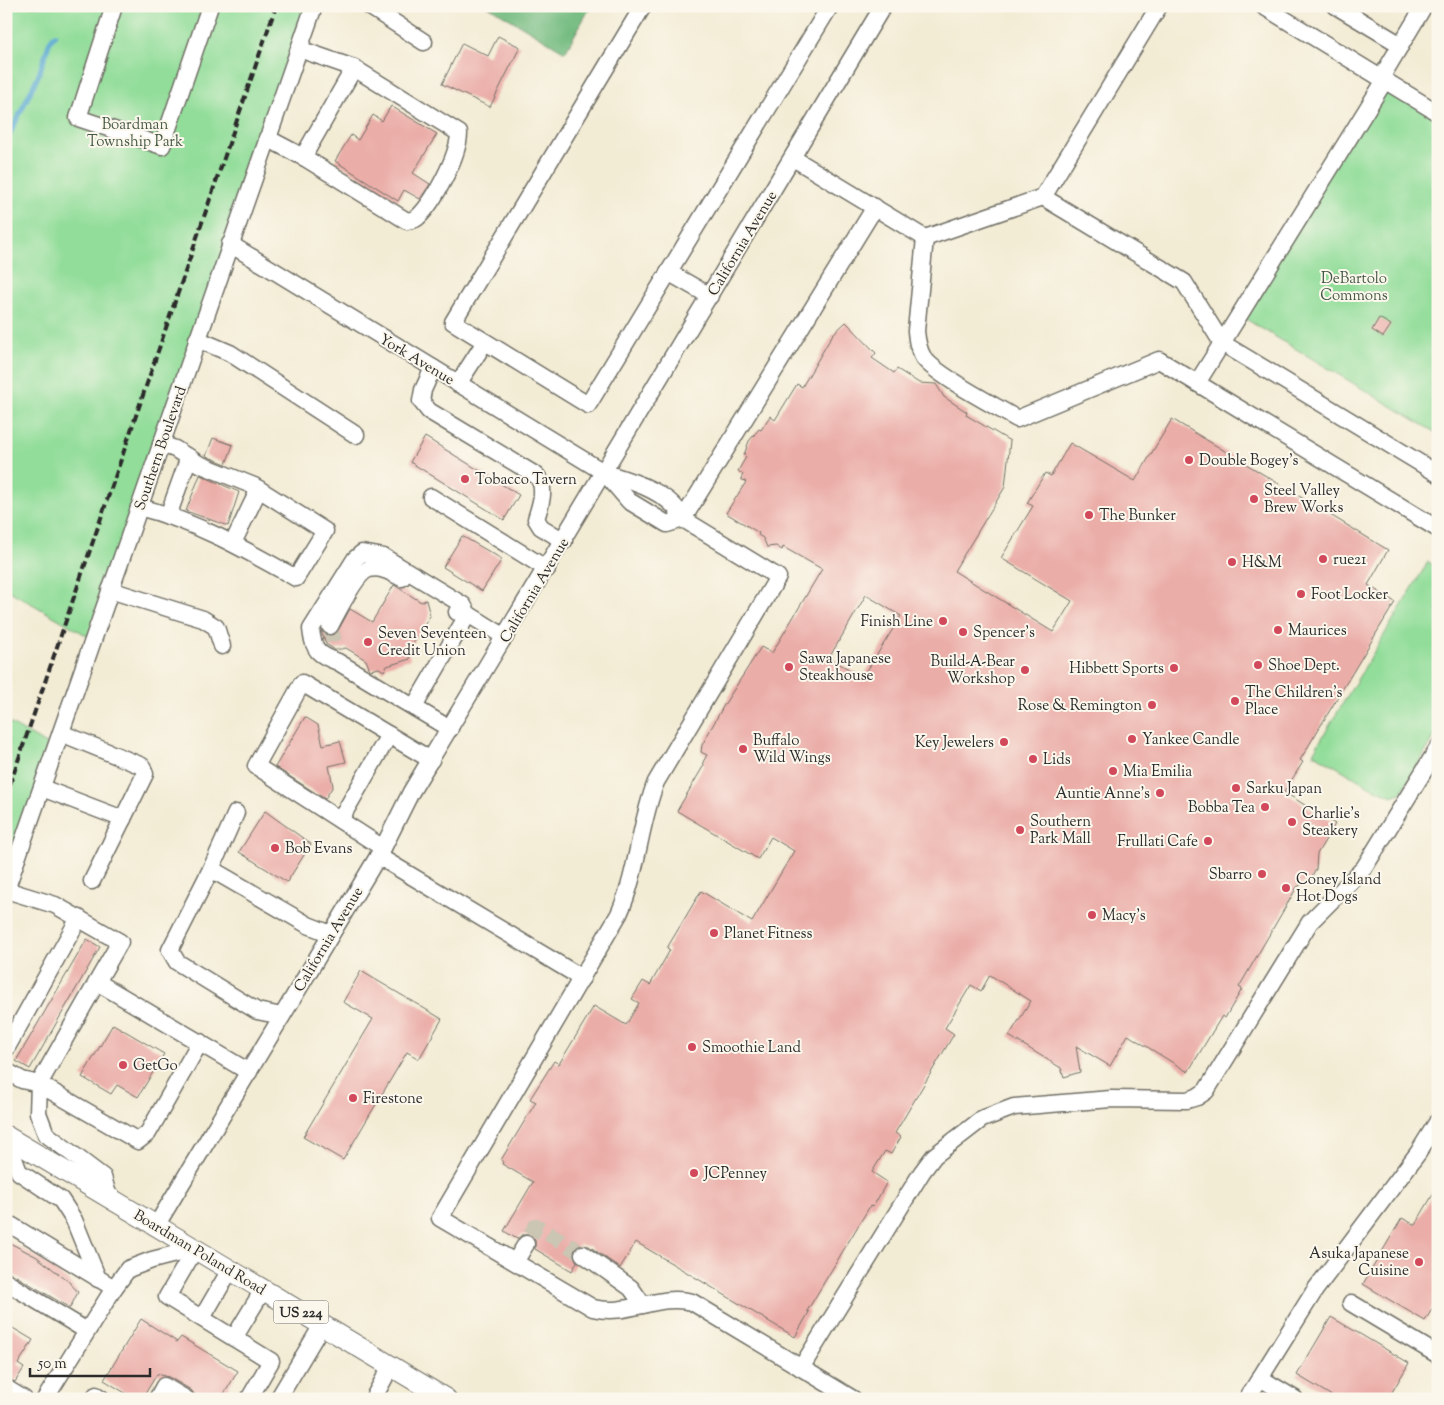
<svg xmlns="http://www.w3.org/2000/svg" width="1444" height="1405" viewBox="0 0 1444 1405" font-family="'Sorts Mill Goudy',serif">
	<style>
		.green { fill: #91dd99; stroke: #5e8462 }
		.forest { fill: #74bc81; stroke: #507456 }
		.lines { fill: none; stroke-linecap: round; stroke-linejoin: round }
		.stream { stroke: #57a9d2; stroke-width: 5 }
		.building { fill: #ebada8; fill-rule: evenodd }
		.minor-tunnel { stroke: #cbc5b3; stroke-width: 16; stroke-dasharray: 16 8; stroke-linecap: butt }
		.minor-casing { stroke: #716f66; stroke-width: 19 }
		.major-casing { stroke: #716f66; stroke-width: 22 }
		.minor { stroke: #fff; stroke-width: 16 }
		.major { stroke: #fff; stroke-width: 20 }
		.rail { stroke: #2b2b2b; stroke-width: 4; stroke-dasharray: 8 4; stroke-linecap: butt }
		.poi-dot { fill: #d1495b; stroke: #fbf7ec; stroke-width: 2 }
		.labels { text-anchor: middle; stroke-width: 4; stroke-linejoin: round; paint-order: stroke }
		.shield { fill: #fbf7ec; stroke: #696865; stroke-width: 1 }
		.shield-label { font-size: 14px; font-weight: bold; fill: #2b2b2b }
		.park-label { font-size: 15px; fill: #445846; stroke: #fbf7ec }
		.street-label { font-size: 15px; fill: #2b2b2b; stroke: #fbf7ec }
		.poi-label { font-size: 15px; fill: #2b2b2b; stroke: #fbf7ec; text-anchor: start }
	</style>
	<rect width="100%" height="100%" fill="#fbf7ec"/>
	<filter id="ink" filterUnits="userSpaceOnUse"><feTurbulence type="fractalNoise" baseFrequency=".02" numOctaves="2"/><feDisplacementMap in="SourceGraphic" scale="10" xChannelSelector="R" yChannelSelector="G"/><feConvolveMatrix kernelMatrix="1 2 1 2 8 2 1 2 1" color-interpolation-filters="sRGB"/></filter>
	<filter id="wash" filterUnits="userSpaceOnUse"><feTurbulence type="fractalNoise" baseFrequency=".0096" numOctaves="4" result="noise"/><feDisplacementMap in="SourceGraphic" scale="20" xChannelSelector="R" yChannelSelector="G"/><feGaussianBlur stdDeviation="1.12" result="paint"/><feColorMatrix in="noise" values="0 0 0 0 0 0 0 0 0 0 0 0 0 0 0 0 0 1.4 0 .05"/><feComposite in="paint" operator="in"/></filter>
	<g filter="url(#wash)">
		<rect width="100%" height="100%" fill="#f3ecd5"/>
		<!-- green -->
		<g class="green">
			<path d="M6,6h308l-221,633 -87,-50z"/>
			<path d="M1385,80l53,33v321l-199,-119z"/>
			<path d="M1428,562l10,5v164l-37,62 -9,3 -23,-10 -56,-33z"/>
			<path d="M6,721l49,28 -49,141z"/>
		</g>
		<!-- forest -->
		<path class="forest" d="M488,6h103l-26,46z"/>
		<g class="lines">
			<!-- stream -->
			<path class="stream" d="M9,136l30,-62 11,-33 5,-6"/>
		</g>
		<g id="blocks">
			<!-- building -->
			<g class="building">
				<path d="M498,36l22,11 -30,60 -48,-23 20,-41 26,13z"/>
				<path d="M391,106l46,28 -24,39 17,11 -10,15 -16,-9 -6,11 -63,-40 16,-26 7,5 15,-25 9,6z"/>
				<path d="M1379,318l12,7 -8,12 -11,-7z"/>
				<path d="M846,322l30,31 -4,5 22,15 3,-4 22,14 17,1 8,13 23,15 -1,3 44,26 -5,46 -51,84 99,61 19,-31 -71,-43 32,-52 -6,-3 18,-30 6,3 19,-33 65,38 37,-62 216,131 -20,35 27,17 -95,158 3,2 -19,30 51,32 -18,30 -1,15 -5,10 -14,8 -58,100 3,2 -17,29 -3,-2 -34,56 -60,-37 -18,31 -34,-20 4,26 -16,5 -3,-9 -52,-32 22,-35 -41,-26 -9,16 -10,-6 -26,43 9,6 -59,99 6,4 -10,17 -6,-3 -13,21 15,10 -14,25 -3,-1 -63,105 2,1 -14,25 -159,-95 -16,26 -31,-22 -10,-1 -6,8 4,9 -5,9 -37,-22v-9l-4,-5h-9l-5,4 -5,-3 -8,-5 29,-49 -31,-18 1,-2 -2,-2 35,-58 -6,-3 24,-38 5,3 35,-58 32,19 13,-22 -7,-4 11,-18 7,4 20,-35 -3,-2 34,-57 51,31 42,-71 -23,-14 -13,22 -81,-48 27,-46 -1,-3 4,-7 -6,-3 1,-7 22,-40 37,-58 11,6 50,-84 -39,-22 -1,3 -6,-4 -9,1 -4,-9 -5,-3 1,-2 -33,-20 20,-31 -5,-3 2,-5 -5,-3 8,-14 -2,-2 5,-14 10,-12 2,1 9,-14 5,4 22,-36 5,3 31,-53zM866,595l35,21 -38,61 -34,-19z"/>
				<path d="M425,437l94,58 -15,25 -94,-58z"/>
				<path d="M213,438l20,7 -7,19 -20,-8z"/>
				<path d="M200,475l39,17 -11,34 -42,-15z"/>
				<path d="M462,536l40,23 -20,32 -39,-24z"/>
				<path d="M394,585l27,17 5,-2 4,16 -22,35 2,8 -23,7 -3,5 -5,-3 -9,2 -4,-10 -20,-12 -11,2 -9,-6 -5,-13 9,5 6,-2 14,-25 22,13z"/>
				<path d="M305,717l13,8 5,20 17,-4 6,21 -17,4 4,20 -8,13 -50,-32z"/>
				<path d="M265,811l46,33 -24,38 -48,-30z"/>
				<path d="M87,939l13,8 -70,122 -14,-8z"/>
				<path d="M361,971l81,48 -23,40 -12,-7 -64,108 -40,-23 70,-118 -30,-17z"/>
				<path d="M113,1024l51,30 -26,43 -21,-12 -6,9 -29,-17z"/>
				<path d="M1438,1186v113l-13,22 -62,-37 39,-66 13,7z"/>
				<path d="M6,1241l31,16 31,24 10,11 -8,16 -64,-38z"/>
				<path d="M1331,1317l78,46 -21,36h-51l-40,-24z"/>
				<path d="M141,1319l36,23 4,-5 57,34 -17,28h-23l-7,-9 -22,-13 -12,-3 -15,25h-7l-31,-19z"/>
				<path d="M6,1324l27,16 -15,24 6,4 -9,14 -9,-4z"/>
			</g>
		</g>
	</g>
	<g filter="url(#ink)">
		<use href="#blocks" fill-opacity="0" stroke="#716f66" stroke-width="1"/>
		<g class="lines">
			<!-- minor-tunnel -->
			<g class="minor-tunnel">
				<path d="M330,626l6,24"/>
				<path d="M531,1235l5,-9 47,28"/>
			</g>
			<!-- minor casing -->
			<g class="minor-casing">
				<g id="minor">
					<path d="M114,6l-36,112 84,28 48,-140"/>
					<path d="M369,6l55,36"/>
					<path d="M643,6l-190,316 135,83 242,-399"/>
					<path d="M1263,6l175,107"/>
					<path d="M1336,6l65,39"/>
					<path d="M299,49l55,19 -51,89"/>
					<path d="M1381,78l43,-72"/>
					<path d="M1385,80l-163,263 216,131"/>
					<path d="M267,138l38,20 102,63c4,-1 8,-1 11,-4 16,-15 41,-62 41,-84l-105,-65"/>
					<path d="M793,158l132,80"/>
					<path d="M1043,197l141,85 38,61 -25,40 241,146"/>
					<path d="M925,238l-9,93c1,10 2,18 7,26 12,18 73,49 94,62l142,-59 38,23"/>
					<path d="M925,238l118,-41 116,-191"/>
					<path d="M230,244l375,229c26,8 66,19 78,46l95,58 -122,205c-17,43 -18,90 -37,132l-179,304 153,90c34,9 65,-15 99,-6l161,97"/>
					<path d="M668,272l42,24"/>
					<path d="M197,339l33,14 126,82"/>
					<path d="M433,368l-10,22 -2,11 8,10 108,65c10,12 3,30 -1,43l5,8 23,14"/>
					<path d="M458,384l27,-42"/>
					<path d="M605,473l24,28 38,23 16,-5 192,-312"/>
					<path d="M431,497l116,72"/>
					<path d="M139,507c56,14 107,43 157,71l29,-47 -71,-45 -55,-22 -24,-15 -14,-5"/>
					<path d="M168,516l21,-59"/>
					<path d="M233,543l26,-54"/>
					<path d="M110,590l93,29 13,8 6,19"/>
					<path d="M457,612l11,2 37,23"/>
					<path d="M330,626c7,-13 26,-53 39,-57 12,-3 23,4 33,9"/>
					<path d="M414,707l54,-93"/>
					<path d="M450,729l-112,-67c-19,-7 -25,-11 -27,-33l44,-70 7,-6 22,4 79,48 5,9"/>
					<path d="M61,733l81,33 3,8 -53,107"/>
					<path d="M42,788l81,31"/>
					<path d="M340,820l49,-85"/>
					<path d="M383,848l-127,-82 46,-83 129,77"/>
					<path d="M378,856l204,122"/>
					<path d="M211,869l25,-56"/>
					<path d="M6,890l308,-884"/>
					<path d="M6,890l49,15 65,37 -23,40"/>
					<path d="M282,1016l-25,-5 -80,-49 -7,-12 41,-81 97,56 23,9"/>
					<path d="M200,1042l-52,91 -10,8 -99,-57 58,-102 152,90"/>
					<path d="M6,1049l73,-131"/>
					<path d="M6,1071l16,9 17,4 -1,29 8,21 57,43 6,21"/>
					<path d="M6,1137l13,35 42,28 13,20 24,59"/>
					<path d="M6,1222l108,66 -69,111"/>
					<path d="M156,1226l227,-378 28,-56 472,-786"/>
					<path d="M195,1249l-28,48 104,64 -22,38"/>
					<path d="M583,1254l48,34 12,17"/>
					<path d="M515,1262l11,-18"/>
					<path d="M6,1282l81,49"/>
					<path d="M114,1288l14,-19 24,-9 43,-11"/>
					<path d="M1351,1303l87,52"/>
					<path d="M202,1318l28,-48"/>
					<path d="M234,1338l29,-48"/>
					<path d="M801,1368l121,-196 12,-16 48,-37 32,-12 97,-8 76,1 10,-3 9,-6 104,-169 54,-54 74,-120"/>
					<path d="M1260,1378l35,21"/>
					<path d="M6,1388l18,11"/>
					<path d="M96,1395l6,4"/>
					<path d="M157,1399l7,-13 22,13"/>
					<path d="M278,1399l44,-74"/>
					<path d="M373,1399l18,-33"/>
					<path d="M1247,1399l68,-109 103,-137 20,-32"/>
				</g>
			</g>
			<!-- major casing -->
			<g class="major-casing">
				<path id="major" d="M6,1136l440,263"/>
			</g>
			<!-- minor -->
			<use href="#minor" class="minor"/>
			<!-- major -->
			<use href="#major" class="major"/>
			<!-- rail -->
			<path class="rail" d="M6,796l270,-790"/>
		</g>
	</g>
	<!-- markers -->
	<g class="poi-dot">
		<circle cx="1189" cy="460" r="5"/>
		<circle cx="465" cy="479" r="5"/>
		<circle cx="1254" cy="499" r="5"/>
		<circle cx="1089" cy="515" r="5"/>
		<circle cx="1323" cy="559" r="5"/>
		<circle cx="1232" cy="562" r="5"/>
		<circle cx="1301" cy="594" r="5"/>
		<circle cx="943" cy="621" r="5"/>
		<circle cx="1278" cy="630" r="5"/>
		<circle cx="963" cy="632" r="5"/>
		<circle cx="368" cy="642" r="5"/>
		<circle cx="1258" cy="665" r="5"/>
		<circle cx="789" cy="667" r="5"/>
		<circle cx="1174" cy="668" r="5"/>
		<circle cx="1025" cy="670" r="5"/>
		<circle cx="1235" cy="701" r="5"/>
		<circle cx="1152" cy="705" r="5"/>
		<circle cx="1132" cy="739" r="5"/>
		<circle cx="1004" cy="742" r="5"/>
		<circle cx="743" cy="749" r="5"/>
		<circle cx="1033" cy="759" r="5"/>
		<circle cx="1113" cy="771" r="5"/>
		<circle cx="1236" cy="788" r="5"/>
		<circle cx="1160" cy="793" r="5"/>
		<circle cx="1265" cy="807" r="5"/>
		<circle cx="1292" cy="822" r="5"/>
		<circle cx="1020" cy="830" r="5"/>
		<circle cx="1208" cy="841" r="5"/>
		<circle cx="275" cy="848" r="5"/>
		<circle cx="1262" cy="874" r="5"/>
		<circle cx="1286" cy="888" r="5"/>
		<circle cx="1092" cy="915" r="5"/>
		<circle cx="714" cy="933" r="5"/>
		<circle cx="692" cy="1047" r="5"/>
		<circle cx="123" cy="1065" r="5"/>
		<circle cx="353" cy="1098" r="5"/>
		<circle cx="694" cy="1173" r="5"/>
		<circle cx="1419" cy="1262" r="5"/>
	</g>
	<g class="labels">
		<!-- shield labels -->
		<rect class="shield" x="273.5" y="1300.5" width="55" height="23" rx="4"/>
		<g class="shield-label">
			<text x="301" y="1317">US 224</text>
		</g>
		<!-- park labels -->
		<g class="park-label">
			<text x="135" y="129">Boardman<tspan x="135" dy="17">Township Park</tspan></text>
			<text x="1354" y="283">DeBartolo<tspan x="1354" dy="17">Commons</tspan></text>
		</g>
		<!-- street labels -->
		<g class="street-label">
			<text transform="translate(742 243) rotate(-59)" y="5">California Avenue</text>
			<text transform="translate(417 359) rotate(31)" y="5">York Avenue</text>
			<text transform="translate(160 448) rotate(-71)" y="5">Southern Boulevard</text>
			<text transform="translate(534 590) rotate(-59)" y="5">California Avenue</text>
			<text transform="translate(328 939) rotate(-59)" y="5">California Avenue</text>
			<text transform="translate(200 1252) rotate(31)" y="5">Boardman Poland Road</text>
		</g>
		<!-- poi labels -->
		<g class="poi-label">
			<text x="1199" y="465">Double Bogey's</text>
			<text x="475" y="484">Tobacco Tavern</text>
			<text x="1264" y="495">Steel Valley<tspan x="1264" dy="17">Brew Works</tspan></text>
			<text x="1099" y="520">The Bunker</text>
			<text x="1333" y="564">rue21</text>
			<text x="1242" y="567">H&amp;M</text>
			<text x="1311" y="599">Foot Locker</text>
			<text x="933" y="626" text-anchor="end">Finish Line</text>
			<text x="1288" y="635">Maurices</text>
			<text x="973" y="637">Spencer's</text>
			<text x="378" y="638">Seven Seventeen<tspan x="378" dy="17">Credit Union</tspan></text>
			<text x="799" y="663">Sawa Japanese<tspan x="799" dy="17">Steakhouse</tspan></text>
			<text x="1015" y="666" text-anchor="end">Build-A-Bear<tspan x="1015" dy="17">Workshop</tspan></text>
			<text x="1268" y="670">Shoe Dept.</text>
			<text x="1164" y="673" text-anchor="end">Hibbett Sports</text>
			<text x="1245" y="697">The Children's<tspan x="1245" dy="17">Place</tspan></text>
			<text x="1142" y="710" text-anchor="end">Rose &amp; Remington</text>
			<text x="1142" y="744">Yankee Candle</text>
			<text x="753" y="745">Buffalo<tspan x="753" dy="17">Wild Wings</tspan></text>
			<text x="994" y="747" text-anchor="end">Key Jewelers</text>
			<text x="1043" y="764">Lids</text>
			<text x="1123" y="776">Mia Emilia</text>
			<text x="1246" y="793">Sarku Japan</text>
			<text x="1150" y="798" text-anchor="end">Auntie Anne's</text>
			<text x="1255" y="812" text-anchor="end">Bobba Tea</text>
			<text x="1302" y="818">Charlie's<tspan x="1302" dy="17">Steakery</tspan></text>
			<text x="1030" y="826">Southern<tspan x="1030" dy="17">Park Mall</tspan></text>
			<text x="1198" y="846" text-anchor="end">Frullati Cafe</text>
			<text x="285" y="853">Bob Evans</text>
			<text x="1252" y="879" text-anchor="end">Sbarro</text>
			<text x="1296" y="884">Coney Island<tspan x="1296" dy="17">Hot Dogs</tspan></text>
			<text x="1102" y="920">Macy's</text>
			<text x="724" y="938">Planet Fitness</text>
			<text x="702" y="1052">Smoothie Land</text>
			<text x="133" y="1070">GetGo</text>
			<text x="363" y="1103">Firestone</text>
			<text x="704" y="1178">JCPenney</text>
			<text x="1409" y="1258" text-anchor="end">Asuka Japanese<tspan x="1409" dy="17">Cuisine</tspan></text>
		</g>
	</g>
	<!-- margin -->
	<rect width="1444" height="1405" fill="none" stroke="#fbf7ec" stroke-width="25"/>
	<!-- scale -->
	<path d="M30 1368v8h120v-8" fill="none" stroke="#2b2b2b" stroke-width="2.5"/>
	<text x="38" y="1368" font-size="15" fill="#2b2b2b" stroke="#fbf7ec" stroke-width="4" paint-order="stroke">50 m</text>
</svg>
